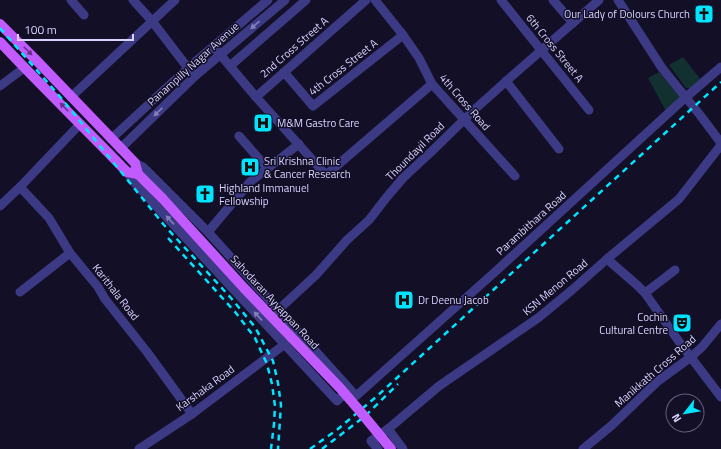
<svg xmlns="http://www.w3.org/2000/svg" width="721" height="449" viewBox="0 0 721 449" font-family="'Titillium Web',sans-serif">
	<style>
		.green { fill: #12302f }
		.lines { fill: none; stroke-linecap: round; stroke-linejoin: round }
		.minor { stroke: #3d3a85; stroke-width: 9 }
		.major { stroke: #c25bff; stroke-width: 10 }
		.rail { stroke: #00e5ff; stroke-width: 2.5; stroke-dasharray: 6 5; stroke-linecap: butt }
		.major-bridge { stroke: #c25bff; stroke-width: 10 }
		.oneway { fill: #837fbc }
		.oneway2 { fill: #623188 }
		.labels { text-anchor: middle; stroke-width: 3; stroke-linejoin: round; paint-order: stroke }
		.poi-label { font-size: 11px; fill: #d9d4ff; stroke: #130f26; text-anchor: start }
		.street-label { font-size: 11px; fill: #d9d4ff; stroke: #130f26 }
	</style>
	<rect width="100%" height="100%" fill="#130f26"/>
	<!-- green -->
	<g class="green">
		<path d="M683,57l18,23 -9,8h-6l-17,-23z"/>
		<path d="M659,72l22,26 -15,13 -18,-33z"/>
	</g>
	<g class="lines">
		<!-- minor -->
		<g class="minor">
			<path d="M71,0l13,15"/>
			<path d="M133,0l19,21 39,51"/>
			<path d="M375,0l28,35 16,23 13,26 83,92"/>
			<path d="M501,0l88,110"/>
			<path d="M553,0l20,23"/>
			<path d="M618,0l44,68 38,47 21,28"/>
			<path d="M213,46l43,51 70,78 106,-91"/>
			<path d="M230,66l76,-66"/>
			<path d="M284,72l29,34 90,-71"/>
			<path d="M506,81l53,68"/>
			<path d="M0,86l24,-18"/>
			<path d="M71,97l104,-97"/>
			<path d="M256,97l110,-97"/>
			<path d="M239,136l28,32"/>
			<path d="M111,139l77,-71 80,-68"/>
			<path d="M120,149l75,-73 90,-76"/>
			<path d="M135,163l8,4 65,65 148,164 140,-125 189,-173 36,-31"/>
			<path d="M127,172l6,9 204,220 12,-12"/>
			<path d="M20,187l29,31 21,35 28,34 7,12 42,53 45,62"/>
			<path d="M0,206l20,-19 60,-63"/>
			<path d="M208,232l42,-50 49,-38"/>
			<path d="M607,259l30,26 8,8 35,50 41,54"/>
			<path d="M20,292l50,-39"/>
			<path d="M645,293l30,-23"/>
			<path d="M278,310l38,-35 31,-35 22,-20 17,-22 17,-20 28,-26 43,-42 38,-34 87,-76"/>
			<path d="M388,429l15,20"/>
			<path d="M139,449l53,-35 93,-70"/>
			<path d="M378,449l-7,-8 17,-12 51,-43 99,-68 34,-28 35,-31 72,-60 42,-54"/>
			<path d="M583,449l28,-23 47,-45 33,-24 11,-10 19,-23"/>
		</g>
		<!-- major -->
		<g class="major">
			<path d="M0,24l39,39 96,100 3,11 24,24"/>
			<path d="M0,42c41,44 85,86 127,130l11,2"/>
		</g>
		<!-- rail -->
		<g class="rail">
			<path d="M0,28l62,71 102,126 67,73 24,29 18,34 5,22 3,22 -3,44"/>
			<path d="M168,238l68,75 19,25 12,26 5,20 3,22 -1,18 -3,25"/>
			<path d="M310,449l28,-20 38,-32 345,-315"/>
			<path d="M322,449l42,-32 34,-33"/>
		</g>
		<!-- major-bridge -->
		<path class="major-bridge" d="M162,198l82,90 96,100 19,22 32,39"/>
	</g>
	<!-- one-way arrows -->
	<defs><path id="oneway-solid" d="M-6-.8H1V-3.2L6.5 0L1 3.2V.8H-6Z"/></defs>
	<g class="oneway">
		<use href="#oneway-solid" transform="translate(255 25) rotate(140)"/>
		<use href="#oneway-solid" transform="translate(158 112) rotate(136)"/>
		<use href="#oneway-solid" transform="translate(170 220) rotate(-133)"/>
		<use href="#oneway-solid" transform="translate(258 316) rotate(-133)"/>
	</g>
	<g class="oneway2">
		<use href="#oneway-solid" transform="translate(28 51) rotate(45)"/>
		<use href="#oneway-solid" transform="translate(64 107) rotate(-135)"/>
	</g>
	<!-- icons -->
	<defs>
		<g id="church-square" transform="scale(1)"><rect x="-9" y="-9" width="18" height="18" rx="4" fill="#00e5ff" stroke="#130f26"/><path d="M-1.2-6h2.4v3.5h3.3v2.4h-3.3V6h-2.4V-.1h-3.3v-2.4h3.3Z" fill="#111"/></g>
		<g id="hospital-square" transform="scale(1)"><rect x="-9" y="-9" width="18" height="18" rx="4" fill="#00e5ff" stroke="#130f26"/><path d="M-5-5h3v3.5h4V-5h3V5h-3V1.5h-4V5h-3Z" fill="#111"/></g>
		<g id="theatre-square" transform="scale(1)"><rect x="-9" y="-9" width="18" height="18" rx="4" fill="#00e5ff" stroke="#130f26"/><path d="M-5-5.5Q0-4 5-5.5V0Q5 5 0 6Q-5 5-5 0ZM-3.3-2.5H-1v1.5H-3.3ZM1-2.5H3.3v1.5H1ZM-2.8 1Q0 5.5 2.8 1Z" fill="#111"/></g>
	</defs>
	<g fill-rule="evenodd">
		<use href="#church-square" x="704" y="14"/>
		<use href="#hospital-square" x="263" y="123"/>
		<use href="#hospital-square" x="250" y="167"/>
		<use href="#church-square" x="205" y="194"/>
		<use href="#hospital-square" x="404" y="300"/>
		<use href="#theatre-square" x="682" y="323"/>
	</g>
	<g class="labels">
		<!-- poi labels -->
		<g class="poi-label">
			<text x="690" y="18" text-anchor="end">Our Lady of Dolours Church</text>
			<text x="277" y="127">M&amp;M Gastro Care</text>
			<text x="264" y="165">Sri Krishna Clinic<tspan x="264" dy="13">&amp; Cancer Research</tspan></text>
			<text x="219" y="192">Highland Immanuel<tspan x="219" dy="13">Fellowship</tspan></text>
			<text x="418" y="304">Dr Deenu Jacob</text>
			<text x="668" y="321" text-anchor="end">Cochin<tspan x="668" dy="13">Cultural Centre</tspan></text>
		</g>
		<!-- street labels -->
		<g class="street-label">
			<text transform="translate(294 47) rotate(-41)" y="4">2nd Cross Street A</text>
			<text transform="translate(555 48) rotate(51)" y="4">6th Cross Street A</text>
			<text transform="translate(193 64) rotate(-42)" y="4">Panampilly Nagar Avenue</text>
			<text transform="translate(343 67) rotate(-38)" y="4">4th Cross Street A</text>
			<text transform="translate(465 102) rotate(49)" y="4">4th Cross Road</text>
			<text transform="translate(415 151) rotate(-45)" y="4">Thoundayil Road</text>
			<text transform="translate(531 223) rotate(-42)" y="4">Parambithara Road</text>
			<text transform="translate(555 287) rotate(-40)" y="4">KSN Menon Road</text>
			<text transform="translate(116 292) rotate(52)" y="4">Karithala Road</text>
			<text transform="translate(275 302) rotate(47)" y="4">Sahodaran Ayyappan Road</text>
			<text transform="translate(655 371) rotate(-41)" y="4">Manikkath Cross Road</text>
			<text transform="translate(205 388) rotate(-36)" y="4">Karshaka Road</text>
		</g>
	</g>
	<!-- north arrow -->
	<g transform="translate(685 413) rotate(239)"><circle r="19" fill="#130f26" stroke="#625e7d"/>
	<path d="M0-3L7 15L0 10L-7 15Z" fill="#00e5ff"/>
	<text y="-6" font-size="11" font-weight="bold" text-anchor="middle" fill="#d9d4ff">N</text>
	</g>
	<!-- scale -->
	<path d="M18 34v6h115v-6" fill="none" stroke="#d9d4ff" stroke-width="2"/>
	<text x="24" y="34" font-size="12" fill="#d9d4ff" stroke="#130f26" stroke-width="3" paint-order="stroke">100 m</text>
</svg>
